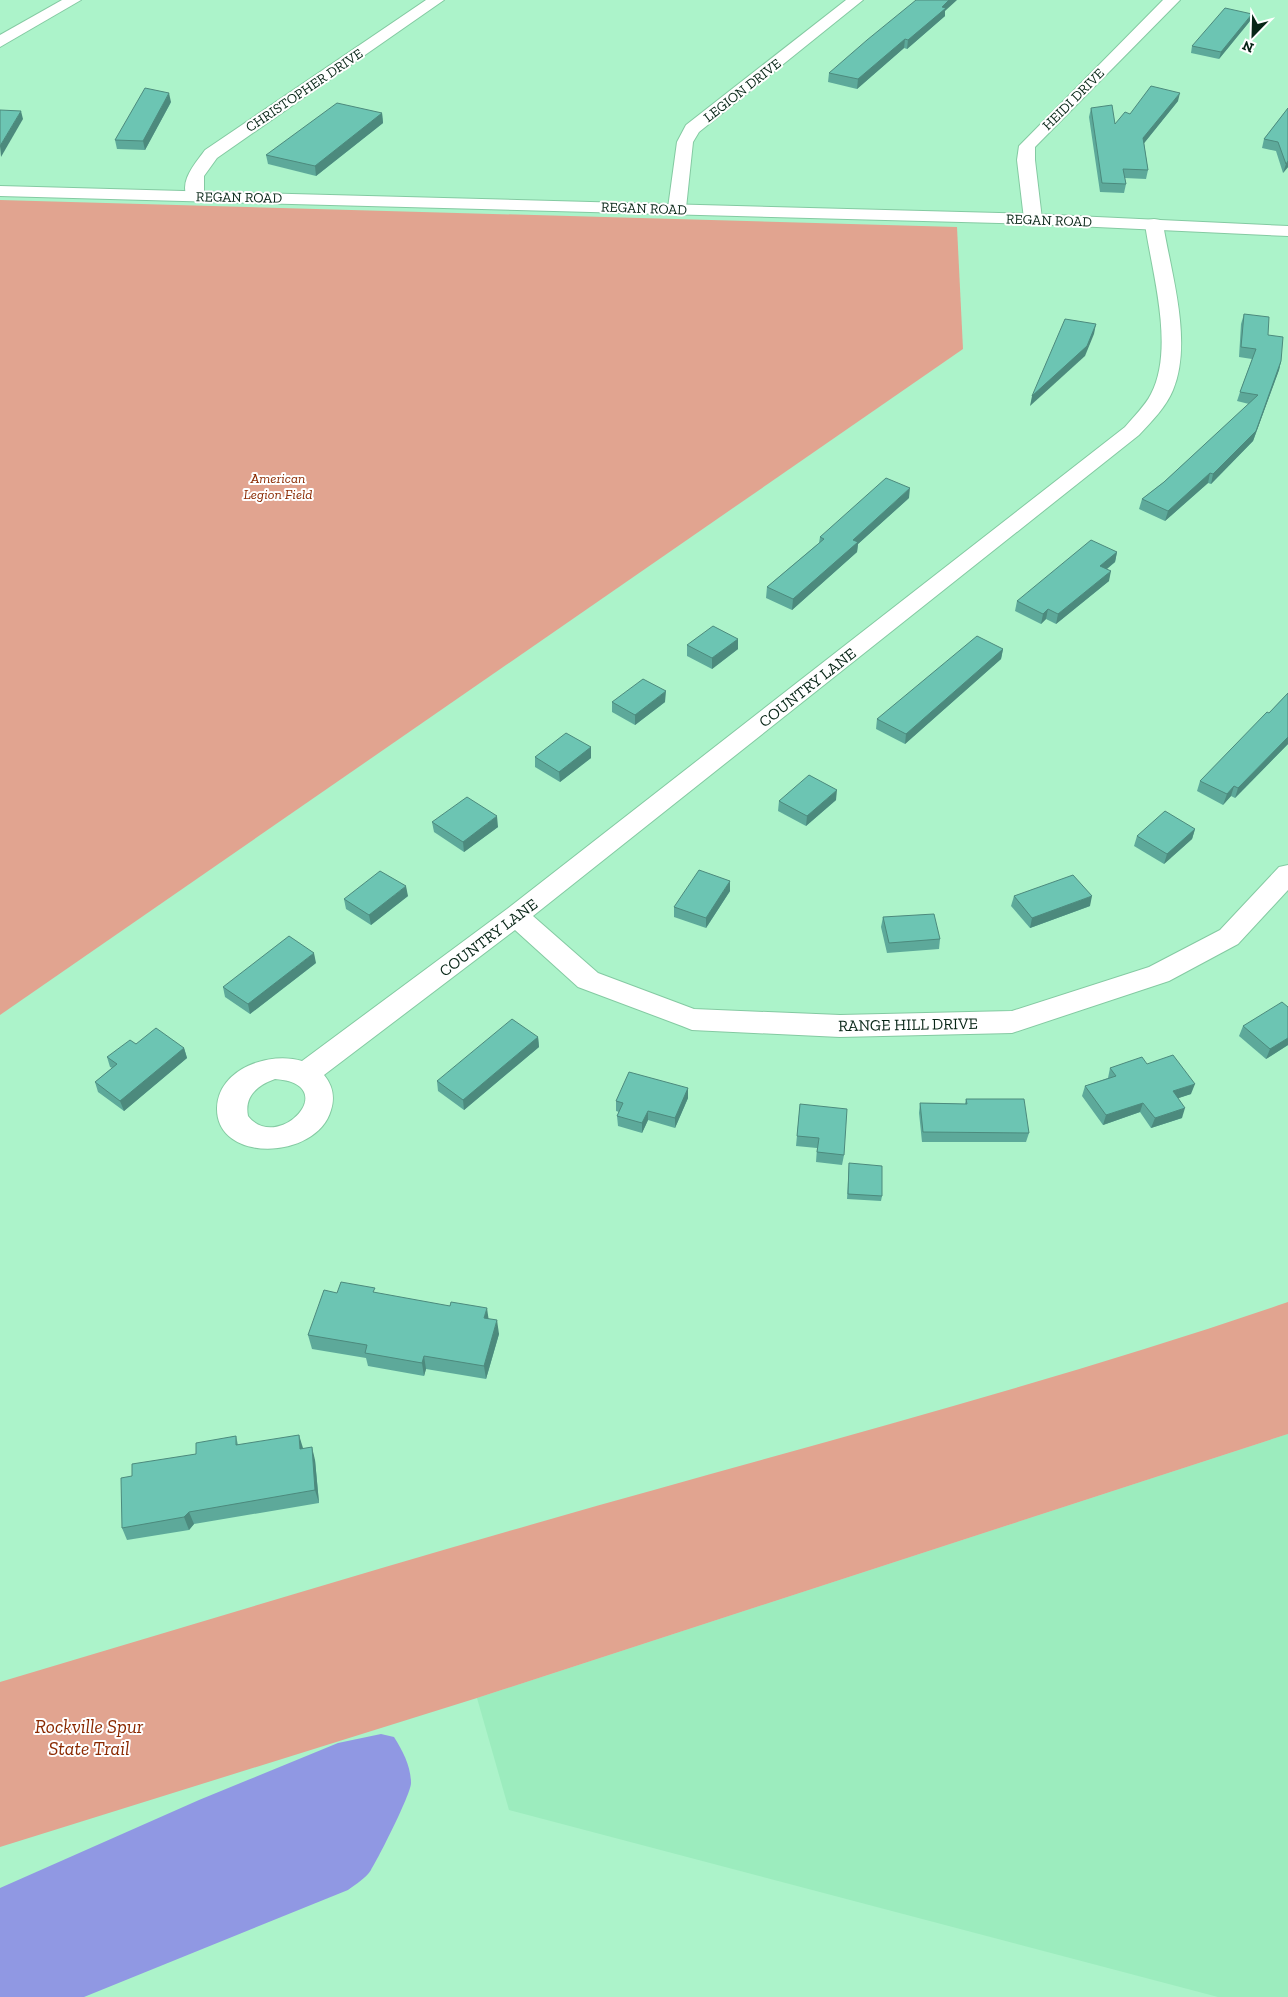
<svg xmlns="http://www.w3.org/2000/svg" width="1288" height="1997" viewBox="0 0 1288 1997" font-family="'Zilla Slab',serif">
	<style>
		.built { fill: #9cecbe }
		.green { fill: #e1a490 }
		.water { fill: #9098e3 }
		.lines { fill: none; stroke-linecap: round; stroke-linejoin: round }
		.street-casing { stroke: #84caa2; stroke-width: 2 }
		.secondary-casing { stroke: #84caa2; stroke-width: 2 }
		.street { fill: #fff; fill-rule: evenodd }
		.secondary { fill: #fff; fill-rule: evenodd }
		.wall { fill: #5da99a }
		.shaded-wall { fill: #4c8a7d }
		.building { fill: #6cc5b3; stroke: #4c8a7d }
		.labels { text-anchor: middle; stroke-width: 4; stroke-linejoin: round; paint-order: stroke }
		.far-street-label { font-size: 14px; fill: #072516; stroke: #fff }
		.far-park-label { font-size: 14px; font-style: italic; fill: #8a2900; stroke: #fff }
		.street-label { font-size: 16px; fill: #072516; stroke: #fff }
		.near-park-label { font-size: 19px; font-style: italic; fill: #8a2900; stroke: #fff }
	</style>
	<rect width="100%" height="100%" fill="#acf3ca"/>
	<!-- built -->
	<path class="built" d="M1288,1434v563h-70l-709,-187 -32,-112z"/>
	<!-- green -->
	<g class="green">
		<path d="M0,200l957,27 6,122 -963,666z"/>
		<path d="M1288,1302v132l-811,264 -477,149v-165c181,-54 362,-109 544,-161 248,-71 499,-135 744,-219z"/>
	</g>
	<!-- water -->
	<path class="water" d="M381,1734l13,3c9,14 17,30 17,46 0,11 -33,76 -40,87 -5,8 -15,14 -23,20l-264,107h-84v-109l199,-88 139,-57z"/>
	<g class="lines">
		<!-- street casing -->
		<g class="street-casing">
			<g id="street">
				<path d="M62,0h19l-81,47v-12z"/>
				<path d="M426,0h18l-227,158 -13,18v20l-3,4h-12c-12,-17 6,-36 16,-50z"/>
				<path d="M846,0h17l-164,132 -6,10 -7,66 -3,4h-12l-3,-4 9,-66 9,-17z"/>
				<path d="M1163,0h17l-145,147v13l7,59 -3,4h-12l-3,-4 -7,-59 2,-14z"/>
				<path d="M1154,219l6,1 3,4c8,49 30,118 10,166 -7,17 -21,31 -34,45l-606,481 65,57 96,36 146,6 172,-4 137,-44 71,-37 59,-63 9,-2v25l-50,54 -69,37 -157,52 -172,4 -148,-7 -10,-4 -104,-39 -63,-57 -191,145c9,11 11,22 7,35 -14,50 -115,54 -114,-2 1,-40 54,-57 85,-47l205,-152 618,-482c9,-11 20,-21 26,-33 24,-46 1,-121 -6,-170l3,-4zM275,1079c69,5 3,75 -27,37 -4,-20 10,-31 27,-37z"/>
			</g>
		</g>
		<!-- secondary casing -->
		<g class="secondary-casing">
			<path id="secondary" d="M0,186l1033,28 255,12v10l-255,-12 -1033,-28z"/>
		</g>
		<!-- street -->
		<use href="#street" class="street"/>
		<!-- secondary -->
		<use href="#secondary" class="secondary"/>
	</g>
	<!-- wall -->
	<g class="wall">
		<path d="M945,11v5l-38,33 -3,-1 -47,41 -29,-7 1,-9z"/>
		<path d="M1250,21l-31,38 -28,-6 1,-7z"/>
		<path d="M1178,101l-34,42 4,27 -2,9 -21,-1 1,6 -2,9 -24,-1 -11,-75 2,-9 24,16 15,-10z"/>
		<path d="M171,102l-26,48 -28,-1 -2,-9z"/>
		<path d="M1288,108v59l-5,6 -7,-22 -14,-3 2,-9z"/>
		<path d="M382,113l1,10 -67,53 -48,-12 -2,-9z"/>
		<path d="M1244,314l24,21 13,26 -2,9 -26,71 -42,43 -3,-1 -43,38 -26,-12 3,-10 22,-17 85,-78 -12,-3 3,-9 12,-33 -13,-2 2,-33z"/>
		<path d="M909,498l-51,46 -1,8 -65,58 -26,-12 1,-11 52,-44 1,-6z"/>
		<path d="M1117,552l-2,10 -8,7 2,12 -53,43 -10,-5 -5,5 -26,-13 2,-10z"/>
		<path d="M738,639v10l-26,20 -25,-13v-11z"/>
		<path d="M1003,649l-2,10 -96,85 -29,-15 1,-10z"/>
		<path d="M1288,693v51l-53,54 -4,-2 -8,9 -26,-14 3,-10 69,-68z"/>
		<path d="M612,702h53l-30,23 -23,-13z"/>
		<path d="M591,747v11l-31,24 -25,-15v-10z"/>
		<path d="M836,800l-30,26 -28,-15 1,-10z"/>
		<path d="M432,822l66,5 -34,25 -30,-20z"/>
		<path d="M1195,829l-3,10 -28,25 -30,-18 3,-10z"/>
		<path d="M730,891l-24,37 -32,-11v-10z"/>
		<path d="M408,896l-37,29 -25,-16 -2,-10z"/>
		<path d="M1014,896l76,10 -60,22 -19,-22z"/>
		<path d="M883,917l57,22 -1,10 -52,4 -6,-26z"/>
		<path d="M316,963l-66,51 -25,-17 -2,-10z"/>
		<path d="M1288,1007v38l-22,14 -27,-23 4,-10z"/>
		<path d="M538,1037l1,10 -75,63 -26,-19 -1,-10z"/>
		<path d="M136,1044l48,4 3,10 -63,53 -26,-19 -3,-10 17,-14 -2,-1 -3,-10z"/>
		<path d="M1147,1064l44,30 -13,4 4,20 -31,10 -11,-16 -37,13 -21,-29 3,-10 23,-8 2,-10z"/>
		<path d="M688,1088v10l-13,30 -27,-8 -6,13 -24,-7 -1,-10 2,-4 -3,-1v-10z"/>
		<path d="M966,1099l63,34 -3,9h-104l-3,-29 1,-10 45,1z"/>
		<path d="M800,1104l44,51 -2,10 -26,-3 1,-14 -21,-2z"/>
		<path d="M849,1163l33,33 -1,5 -34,-2z"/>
		<path d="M337,1293h39l112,26 11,15 -13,45 -60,-10 -2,7 -56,-10 -2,-8 -54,-9 -4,-14z"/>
		<path d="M236,1436l2,9 65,3 12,12 4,43 -125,21 -5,6 -62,10 -5,-12 74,-74z"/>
	</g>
	<!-- shaded-wall -->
	<g class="shaded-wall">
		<path d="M949,0h8l-12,11v5l-38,33 1,-9z"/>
		<path d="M1252,14l-2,7 -31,38 2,-7z"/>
		<path d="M905,39l-1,9 -47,41 1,-10z"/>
		<path d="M169,93l2,9 -26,48 -2,-9z"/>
		<path d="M1180,93l-2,8 -37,46 2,-9z"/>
		<path d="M21,111l2,8 -22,38 -1,-11z"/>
		<path d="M382,113l1,10 -67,53 -1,-10z"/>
		<path d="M1288,161v6l-5,6 3,-9z"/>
		<path d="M1096,324l-2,10 -9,22 -55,50 2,-10z"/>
		<path d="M1281,361l-2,9 -26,71 -42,43 2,-10z"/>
		<path d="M1210,473l-2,10 -43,38 3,-10z"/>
		<path d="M910,488l-1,10 -51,46 -1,8 -65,58 1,-11 60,-59z"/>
		<path d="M1117,552l-2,10 -17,14 2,-10z"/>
		<path d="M1111,571l-2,10 -53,43 2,-10z"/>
		<path d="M1048,609l-2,10 -5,5 2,-10z"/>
		<path d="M738,639v10l-26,20v-11z"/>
		<path d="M1003,649l-2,10 -96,85 1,-10z"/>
		<path d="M666,691l-1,11 -30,23v-10z"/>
		<path d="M1288,737v7l-53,54 3,-10z"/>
		<path d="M591,747v11l-31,24 -1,-10z"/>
		<path d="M1234,786l-3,10 -8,9 4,-11z"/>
		<path d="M837,790l-1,10 -30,26 1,-10z"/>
		<path d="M497,816l1,11 -34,25 -1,-10z"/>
		<path d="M1195,829l-3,10 -28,25 3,-10z"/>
		<path d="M730,881v10l-24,37v-10z"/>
		<path d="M406,886l2,10 -37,29 -2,-10z"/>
		<path d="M1092,896l-2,10 -60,22 2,-10z"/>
		<path d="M314,953l2,10 -66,51 -2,-10z"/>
		<path d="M538,1037l1,10 -75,63 -1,-10z"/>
		<path d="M1288,1038v7l-22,14 4,-10z"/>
		<path d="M184,1048l3,10 -63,53 -4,-10z"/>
		<path d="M1195,1084l-4,10 -21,7 3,-10z"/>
		<path d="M688,1088v10l-13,30v-10z"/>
		<path d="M1143,1103l-3,9 -37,13 3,-10z"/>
		<path d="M1185,1108l-3,10 -31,10 4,-10z"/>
		<path d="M648,1111v9l-6,13v-10z"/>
		<path d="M487,1308l2,14 -5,-4z"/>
		<path d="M497,1320l2,14 -13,45 -2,-13z"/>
		<path d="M424,1356l2,13 -2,7 -2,-13z"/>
		<path d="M299,1435l4,13 1,14 -4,-13z"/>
		<path d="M312,1447l3,13 4,43 -4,-13z"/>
		<path d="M189,1512l5,12 -5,6 -5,-13z"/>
	</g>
	<!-- building -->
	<g class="building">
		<path d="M916,0h33l-7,7 4,1 -38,32 -3,-1 -47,40 -29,-6 38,-33z"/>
		<path d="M1225,8l27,6 -31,38 -29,-6z"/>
		<path d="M1151,86l29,7 -37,45 5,32 -25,-1 3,15 -24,-1 -11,-75 21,-3 3,19 10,-12 5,2z"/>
		<path d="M145,88l24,5 -26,48 -28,-1z"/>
		<path d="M337,103l45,10 -67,53 -49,-11z"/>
		<path d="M1288,108v53l-2,3 -8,-22 -14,-3z"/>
		<path d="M0,110l21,1 -21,35z"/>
		<path d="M1244,314l25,3 -1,18 15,2 -2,24 -25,70 -43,43 -3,-1 -42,38 -26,-12 22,-17 94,-87 -18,-3 16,-43 -15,-2z"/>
		<path d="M1065,319l31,5 -9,22 -55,50z"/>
		<path d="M886,478l24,10 -57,52 5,2 -65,57 -26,-12 57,-48 -4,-2z"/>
		<path d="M1091,540l26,12 -17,14 11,5 -53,43 -10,-5 -5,5 -26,-13z"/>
		<path d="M713,626l25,13 -26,19 -25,-13z"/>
		<path d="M977,636l26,13 -97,85 -29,-15z"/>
		<path d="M643,679l23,12 -31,24 -23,-13z"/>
		<path d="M1288,693v44l-50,51 -4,-2 -7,8 -27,-13 67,-69 2,1z"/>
		<path d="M566,733l25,14 -32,25 -24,-15z"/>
		<path d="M809,775l28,15 -30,26 -28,-15z"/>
		<path d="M467,797l30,19 -34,26 -31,-20z"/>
		<path d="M1165,811l30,18 -28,25 -30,-18z"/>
		<path d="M699,870l31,11 -24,37 -32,-11z"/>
		<path d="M380,871l26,15 -37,29 -25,-16z"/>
		<path d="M1073,875l19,21 -60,22 -18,-22z"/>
		<path d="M934,914l6,25 -51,4 -6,-26z"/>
		<path d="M289,936l25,17 -66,51 -25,-17z"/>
		<path d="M1282,1002l6,5v31l-18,11 -27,-23z"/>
		<path d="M512,1019l26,18 -75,63 -26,-19z"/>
		<path d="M156,1028l28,20 -64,53 -25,-19 22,-18 -10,-7 23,-17 6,4z"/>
		<path d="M1173,1055l22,29 -22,7 12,17 -30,10 -12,-15 -37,12 -21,-29 31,-10 -6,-8 32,-11 5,7z"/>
		<path d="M629,1072l59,16 -13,30 -27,-7 -6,12 -25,-7 6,-13 -7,-2z"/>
		<path d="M966,1099h58l5,34 -106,-1 -3,-29 47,1z"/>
		<path d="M800,1104l47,5 -3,46 -27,-3 2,-14 -22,-2z"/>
		<path d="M849,1163l33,3v30l-34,-2z"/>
		<path d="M341,1282l34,6 -2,4 77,14 1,-4 36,6 -3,10 13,2 -13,46 -60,-10 -2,7 -57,-10 2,-8 -59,-10 16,-45 13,3z"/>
		<path d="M299,1435l1,14 12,-2 3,43 -126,22 -5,5 -62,11 -1,-50 11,-2v-12l64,-10v-11l40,-7v9z"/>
	</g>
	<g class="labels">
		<!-- far-street labels -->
		<g class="far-street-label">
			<text transform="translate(304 90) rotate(-34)" y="5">CHRISTOPHER DRIVE</text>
			<text transform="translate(742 90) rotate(-38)" y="5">LEGION DRIVE</text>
			<text transform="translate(1073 99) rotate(-45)" y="5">HEIDI DRIVE</text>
			<text transform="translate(239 197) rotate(1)" y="5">REGAN ROAD</text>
			<text transform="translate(644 208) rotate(2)" y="5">REGAN ROAD</text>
			<text transform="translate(1049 220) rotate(2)" y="5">REGAN ROAD</text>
		</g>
		<!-- far-park labels -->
		<g class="far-park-label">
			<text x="278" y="483">American<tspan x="278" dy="16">Legion Field</tspan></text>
		</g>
		<!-- street labels -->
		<g class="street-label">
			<text transform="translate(807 687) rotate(-38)" y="6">COUNTRY LANE</text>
			<text transform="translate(488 937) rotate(-37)" y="6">COUNTRY LANE</text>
			<text transform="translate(908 1024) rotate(-1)" y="6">RANGE HILL DRIVE</text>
		</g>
		<!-- near-park labels -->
		<g class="near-park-label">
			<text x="89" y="1733">Rockville Spur<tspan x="89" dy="22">State Trail</tspan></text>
		</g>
	</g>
	<!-- north arrow -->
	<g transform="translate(1253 35) rotate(203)" stroke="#ffffff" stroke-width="4" paint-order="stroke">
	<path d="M0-4L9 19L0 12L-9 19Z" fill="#072516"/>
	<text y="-8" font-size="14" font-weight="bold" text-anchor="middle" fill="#072516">N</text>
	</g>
</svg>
